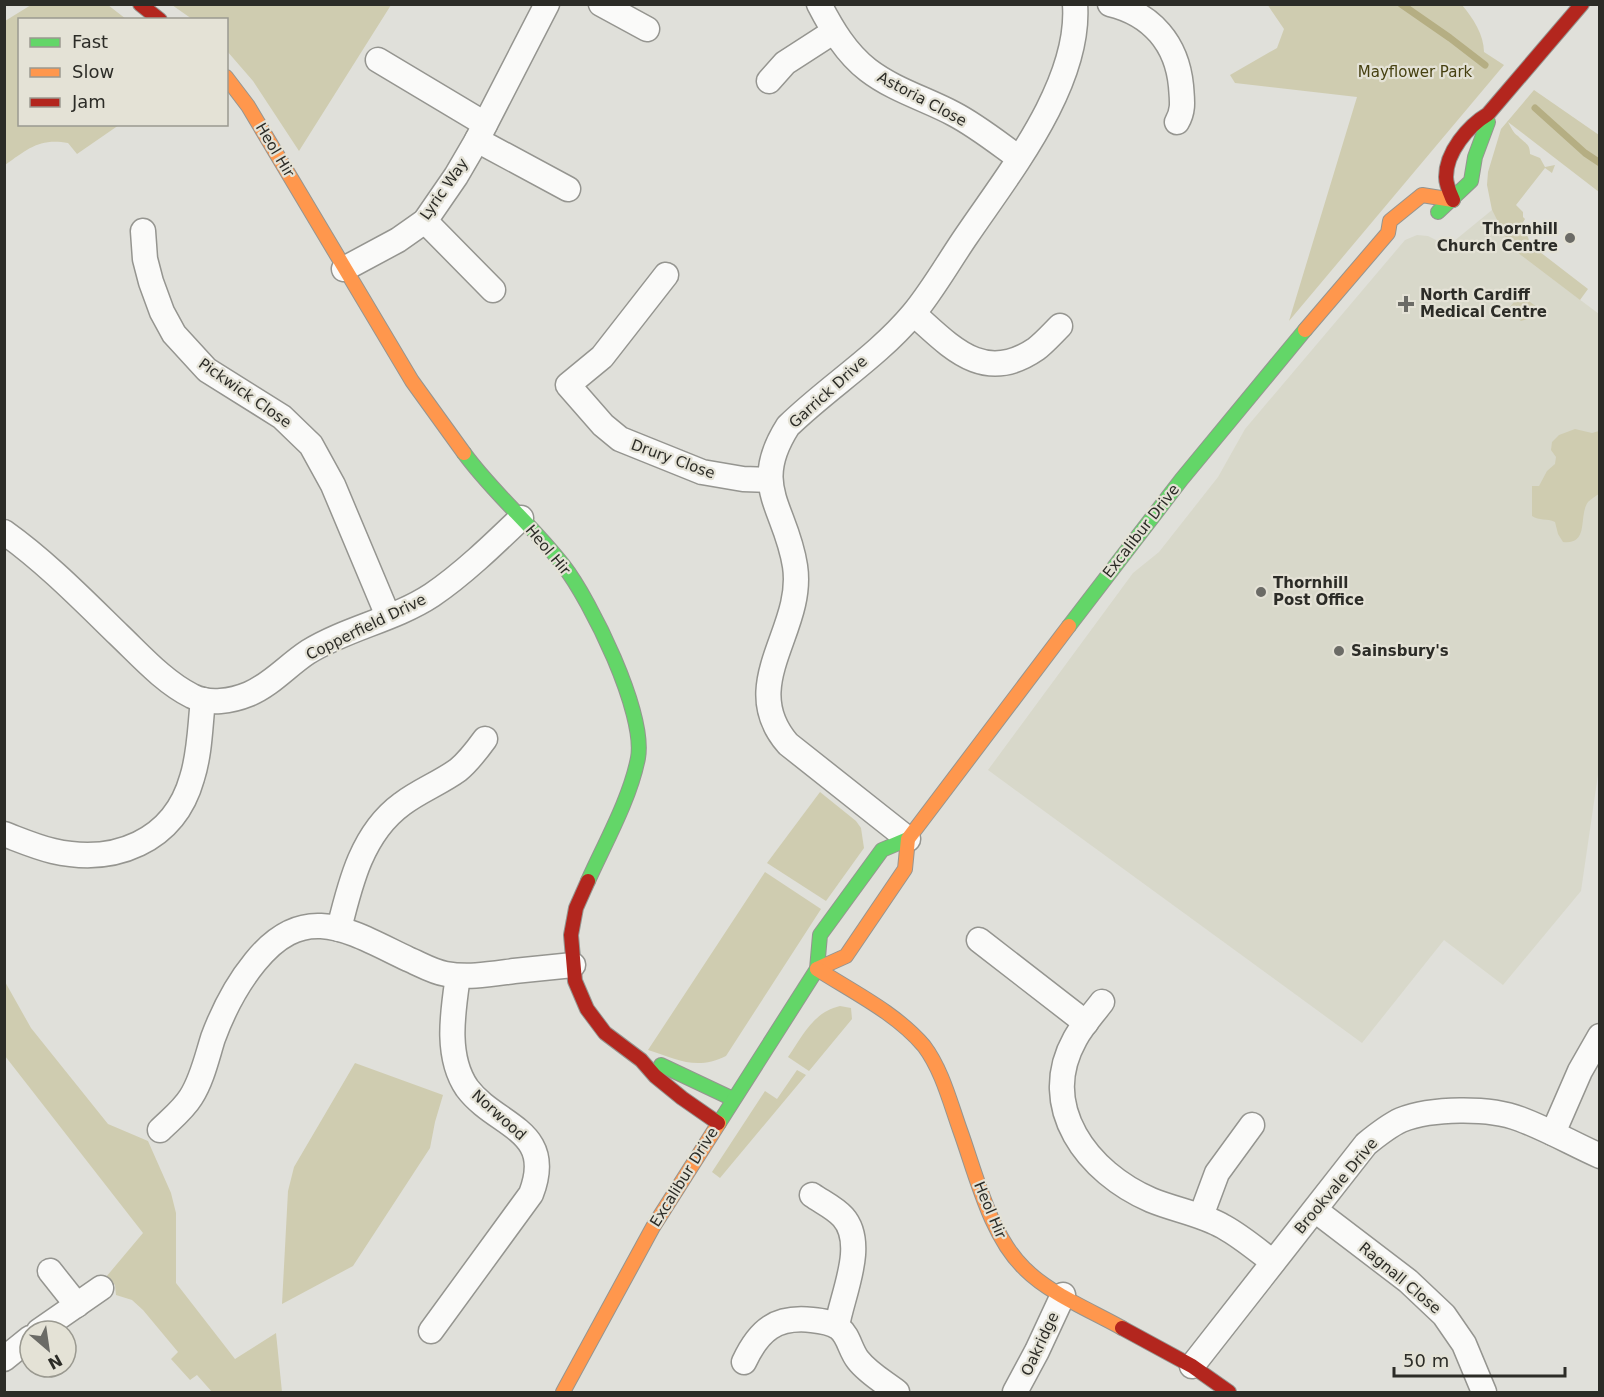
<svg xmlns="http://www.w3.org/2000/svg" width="1604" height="1397" viewBox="0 0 1604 1397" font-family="'DejaVu Sans',sans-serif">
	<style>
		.built { fill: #d8d8ca }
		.green { fill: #cfccb0 }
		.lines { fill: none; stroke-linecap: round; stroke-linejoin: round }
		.stream { stroke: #b5ae83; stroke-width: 7 }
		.street-casing { stroke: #959590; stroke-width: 27 }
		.fast-casing { stroke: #959590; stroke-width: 16 }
		.slow-casing { stroke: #959590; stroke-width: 16 }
		.jam-casing { stroke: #959590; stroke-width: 16 }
		.street { stroke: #fafaf9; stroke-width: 24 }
		.fast { stroke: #63d668; stroke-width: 14 }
		.slow { stroke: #ff974d; stroke-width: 14 }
		.jam { stroke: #b3261e; stroke-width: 14 }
		.poi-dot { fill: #6b6b66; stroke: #e4e2d6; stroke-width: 2 }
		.labels { text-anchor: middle; stroke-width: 4.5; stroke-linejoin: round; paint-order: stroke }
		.park-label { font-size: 15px; fill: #464010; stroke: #e4e2d6 }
		.street-label { font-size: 15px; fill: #2c2c27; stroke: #e4e2d6 }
		.poi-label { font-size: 15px; font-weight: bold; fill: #2c2c27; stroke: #e4e2d6; text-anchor: start }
	</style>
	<rect width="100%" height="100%" fill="#e0e0da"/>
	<!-- built -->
	<path class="built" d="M1492,210l14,28 8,12 85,64 1,447 -19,130 -78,94 -59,-45 -82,103 -374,-273 145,-197 26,-21 59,-75 27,-48 160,-189 12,-5 11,1 20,10z"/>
	<!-- green -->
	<g class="green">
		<path d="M1267,4l195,1c11,13 22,30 22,47l20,13 -215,256 68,-224 -122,-14 -5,-8 47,-27 7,-19z"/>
		<path d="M108,5l18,14 -106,1v104l99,1 -42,29 -9,-11c-29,-5 -40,6 -63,22v-144l26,-16z"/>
		<path d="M172,5h219l-92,146 -46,-70 -26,-30 -1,-31 -34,-1z"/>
		<path d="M1534,90l65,45v57l-91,-70c3,5 5,11 10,14 6,7 12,7 12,18l10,4 5,9 10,-2 -3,8 -7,-5 -29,37 7,7v5l2,2 -3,5 4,4v4l3,8 -2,2 61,47 -8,11 -66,-50 -8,-12 -14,-28 -5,-25 1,-13 13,-43z"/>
		<path d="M1521,297l4,1 22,17 -7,4 -2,-3 -17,5 -14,-10 10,-13z"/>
		<path d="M1575,429l17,4 7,-2 1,62c-4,3 -9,6 -12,9 -10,14 2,43 -25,40l-5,-8 -3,-12c-8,-4 -16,-1 -23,-6v-30h7l8,-15 8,-7 1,-7 -5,-7 1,-8 7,-7z"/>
		<path d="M820,792l36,29 5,7 3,20 -38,53 -59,-38z"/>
		<path d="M765,872l56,37 -95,147c-30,15 -49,3 -78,-6z"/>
		<path d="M4,980l27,48 77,96 40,17 23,52 5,20v70l59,76 41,-26 6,59h-70l-15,-17 -7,5 -19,-21 7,-7 -35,-42 -11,-10 -16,-5 -1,-10 -9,-8 37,-44 -138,-177z"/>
		<path d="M840,1006l11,2 1,11 -43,52 -21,-14c14,-20 25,-45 52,-51z"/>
		<path d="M355,1063l88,32 -8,27 -5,26 -77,118 -71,38 6,-113 6,-24z"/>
		<path d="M797,1070l9,5 -86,103 -8,-6 53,-81 12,8z"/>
	</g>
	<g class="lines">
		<!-- stream -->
		<g class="stream">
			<path d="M1401,4l49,34 35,27"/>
			<path d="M1535,108l50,45 15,10"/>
		</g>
		<!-- street casing -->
		<g class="street-casing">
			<g id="street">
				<path d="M601,4l46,25"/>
				<path d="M819,4c13,25 27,49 49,66 26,20 58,29 86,44 23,12 44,29 65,44"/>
				<path d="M1110,4c42,10 67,40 71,82 1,14 3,24 -4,36"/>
				<path d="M378,60l107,64"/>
				<path d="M769,81l16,-18 48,-31"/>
				<path d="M477,140l91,49"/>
				<path d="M425,221l68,69"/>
				<path d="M143,231l2,28 6,23 11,30 12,22 33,36 75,47 29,28 22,40 55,131"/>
				<path d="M344,269l54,-29 27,-19 31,-45 21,-36 70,-136"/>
				<path d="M666,275l-64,82 -34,28 35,40 17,14 82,33 41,7 27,1"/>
				<path d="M914,314c37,33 70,71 122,35 8,-6 16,-15 24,-23"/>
				<path d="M4,532c42,30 78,67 115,103 22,21 45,47 73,61 17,9 40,5 57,-2 22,-9 39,-29 59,-42 39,-24 86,-32 124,-57 31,-21 62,-51 89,-77"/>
				<path d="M4,834c16,6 32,13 49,17 61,14 121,-9 139,-73 8,-25 8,-52 11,-78"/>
				<path d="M908,839l-120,-95c-52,-60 17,-113 7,-178 -9,-59 -46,-79 -7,-140 40,-39 89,-69 125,-112 20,-24 36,-53 54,-79 42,-62 114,-151 108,-231"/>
				<path d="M339,929c11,-45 23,-96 63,-125 17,-13 38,-21 56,-34 11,-9 19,-20 27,-31"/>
				<path d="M979,940l107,83"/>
				<path d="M1102,1002c-9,12 -20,24 -27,37 -38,68 13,134 76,161 24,10 51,14 73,27 18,10 33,23 49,35"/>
				<path d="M160,1130c10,-10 23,-20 31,-33 11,-17 16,-40 22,-59 10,-27 24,-54 42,-76 50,-62 94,-31 153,-3 12,5 25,13 38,15 23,4 45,0 68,-3 20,-2 39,-4 59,-6"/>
				<path d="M1553,1133l27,-62 20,-35"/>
				<path d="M812,1195c10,7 23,13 31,22 24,27 -1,78 -6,109"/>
				<path d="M1315,1210l93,71 36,34 20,29 20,48"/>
				<path d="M1201,1216l16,-43 35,-48"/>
				<path d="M50,1271l27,34"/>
				<path d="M39,1331l62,-43"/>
				<path d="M431,1331l100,-137c25,-65 -35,-67 -64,-106 -22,-32 -14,-77 -9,-112"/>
				<path d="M4,1359l26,-21"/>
				<path d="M744,1362c15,-32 32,-46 68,-42 10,1 19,2 27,8 10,8 11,22 19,32 10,13 26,22 39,32"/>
				<path d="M1192,1366l174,-222c11,-9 22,-18 35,-24 30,-12 88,-13 119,-1 27,10 53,25 80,37"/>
				<path d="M1015,1392l22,-41 26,-56"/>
			</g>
		</g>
		<!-- fast casing -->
		<g class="fast-casing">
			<g id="fast">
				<path d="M1438,212l33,-31 4,-24 13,-35"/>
				<path d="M464,453c29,40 69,73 99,112 28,36 83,148 75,193 -8,41 -33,85 -50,123"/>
				<path d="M1069,626l112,-146 124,-150"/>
				<path d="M661,1065l72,34"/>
				<path d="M719,1123l98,-154 3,-34 62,-85 26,-11"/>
			</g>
		</g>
		<!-- slow casing -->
		<g class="slow-casing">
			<g id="slow">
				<path d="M226,77l22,29 164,275 52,72"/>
				<path d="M1305,330l83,-97 2,-12 32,-26 31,5"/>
				<path d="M817,969l29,-13 59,-87 3,-30 161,-213"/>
				<path d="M817,969c36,23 79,44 107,77 18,24 26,56 36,84 16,44 30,106 65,139 25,25 67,42 97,59"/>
				<path d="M563,1392l90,-165 66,-104"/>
			</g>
		</g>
		<!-- jam casing -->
		<g class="jam-casing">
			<g id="jam">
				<path d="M140,4l20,16"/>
				<path d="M1453,200c-3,-7 -7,-15 -7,-23 0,-25 22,-51 42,-63l94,-110"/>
				<path d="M588,881l-12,27 -5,27 4,46 12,28 18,24 36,27 14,16 27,22 36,25"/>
				<path d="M1122,1328l70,38 37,26"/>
			</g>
		</g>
		<!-- street -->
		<use href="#street" class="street"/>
		<!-- fast -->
		<use href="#fast" class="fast"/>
		<!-- slow -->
		<use href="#slow" class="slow"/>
		<!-- jam -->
		<use href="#jam" class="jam"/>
	</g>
	<!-- markers -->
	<g class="poi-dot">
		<circle cx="1570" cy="238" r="6"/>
		<path d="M1403 295h6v6h6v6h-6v6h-6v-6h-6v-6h6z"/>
		<circle cx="1261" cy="592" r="6"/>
		<circle cx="1339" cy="651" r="6"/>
	</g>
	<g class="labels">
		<!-- park labels -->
		<g class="park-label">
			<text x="1415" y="77">Mayflower Park</text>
		</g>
		<!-- street labels -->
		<g class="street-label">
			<text transform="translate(922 99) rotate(28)" y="5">Astoria Close</text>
			<text transform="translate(275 150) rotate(59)" y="5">Heol Hir</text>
			<text transform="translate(444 189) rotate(-55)" y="5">Lyric Way</text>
			<text transform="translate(828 392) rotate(-42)" y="5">Garrick Drive</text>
			<text transform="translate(245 393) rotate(35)" y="5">Pickwick Close</text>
			<text transform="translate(673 459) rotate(20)" y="5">Drury Close</text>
			<text transform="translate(1141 531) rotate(-52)" y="5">Excalibur Drive</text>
			<text transform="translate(548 550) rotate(50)" y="5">Heol Hir</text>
			<text transform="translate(366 627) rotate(-26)" y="5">Copperfield Drive</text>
			<text transform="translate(499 1115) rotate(42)" y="5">Norwood</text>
			<text transform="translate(684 1177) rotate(-58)" y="5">Excalibur Drive</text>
			<text transform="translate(1336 1186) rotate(-50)" y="5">Brookvale Drive</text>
			<text transform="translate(990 1210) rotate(67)" y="5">Heol Hir</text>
			<text transform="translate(1400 1278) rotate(40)" y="5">Ragnall Close</text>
			<text transform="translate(1040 1344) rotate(-65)" y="5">Oakridge</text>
		</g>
		<!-- poi labels -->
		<g class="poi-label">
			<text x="1558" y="234" text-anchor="end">Thornhill<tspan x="1558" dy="17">Church Centre</tspan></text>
			<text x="1420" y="300">North Cardiff<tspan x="1420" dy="17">Medical Centre</tspan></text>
			<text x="1273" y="588">Thornhill<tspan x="1273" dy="17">Post Office</tspan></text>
			<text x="1351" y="656">Sainsbury's</text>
		</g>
	</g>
	<!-- border -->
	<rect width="1604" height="1397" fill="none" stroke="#2c2c27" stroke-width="12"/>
	<!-- legend -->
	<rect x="18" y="18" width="210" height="108" fill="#e4e2d6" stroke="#9a9990" stroke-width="1.5"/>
	<rect x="30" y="38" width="30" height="9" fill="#63d668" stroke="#9a9990" stroke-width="1.5"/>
	<text x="72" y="48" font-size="18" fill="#2c2c27">Fast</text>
	<rect x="30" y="68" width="30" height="9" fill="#ff974d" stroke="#9a9990" stroke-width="1.5"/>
	<text x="72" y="78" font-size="18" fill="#2c2c27">Slow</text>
	<rect x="30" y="98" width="30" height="9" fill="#b3261e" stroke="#9a9990" stroke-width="1.5"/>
	<text x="72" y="108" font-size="18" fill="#2c2c27">Jam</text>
	<!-- north arrow -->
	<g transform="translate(48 1349) rotate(151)"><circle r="28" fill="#e4e2d6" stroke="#9a9990" stroke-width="1.5"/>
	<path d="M0-4.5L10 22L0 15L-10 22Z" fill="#6b6b66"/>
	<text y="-9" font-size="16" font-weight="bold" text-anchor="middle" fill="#2c2c27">N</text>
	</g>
	<!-- scale -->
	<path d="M1394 1367v9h171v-9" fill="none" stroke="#2c2c27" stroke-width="3"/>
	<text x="1403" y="1367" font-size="18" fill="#2c2c27" stroke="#e4e2d6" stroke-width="4.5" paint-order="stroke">50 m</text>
</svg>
